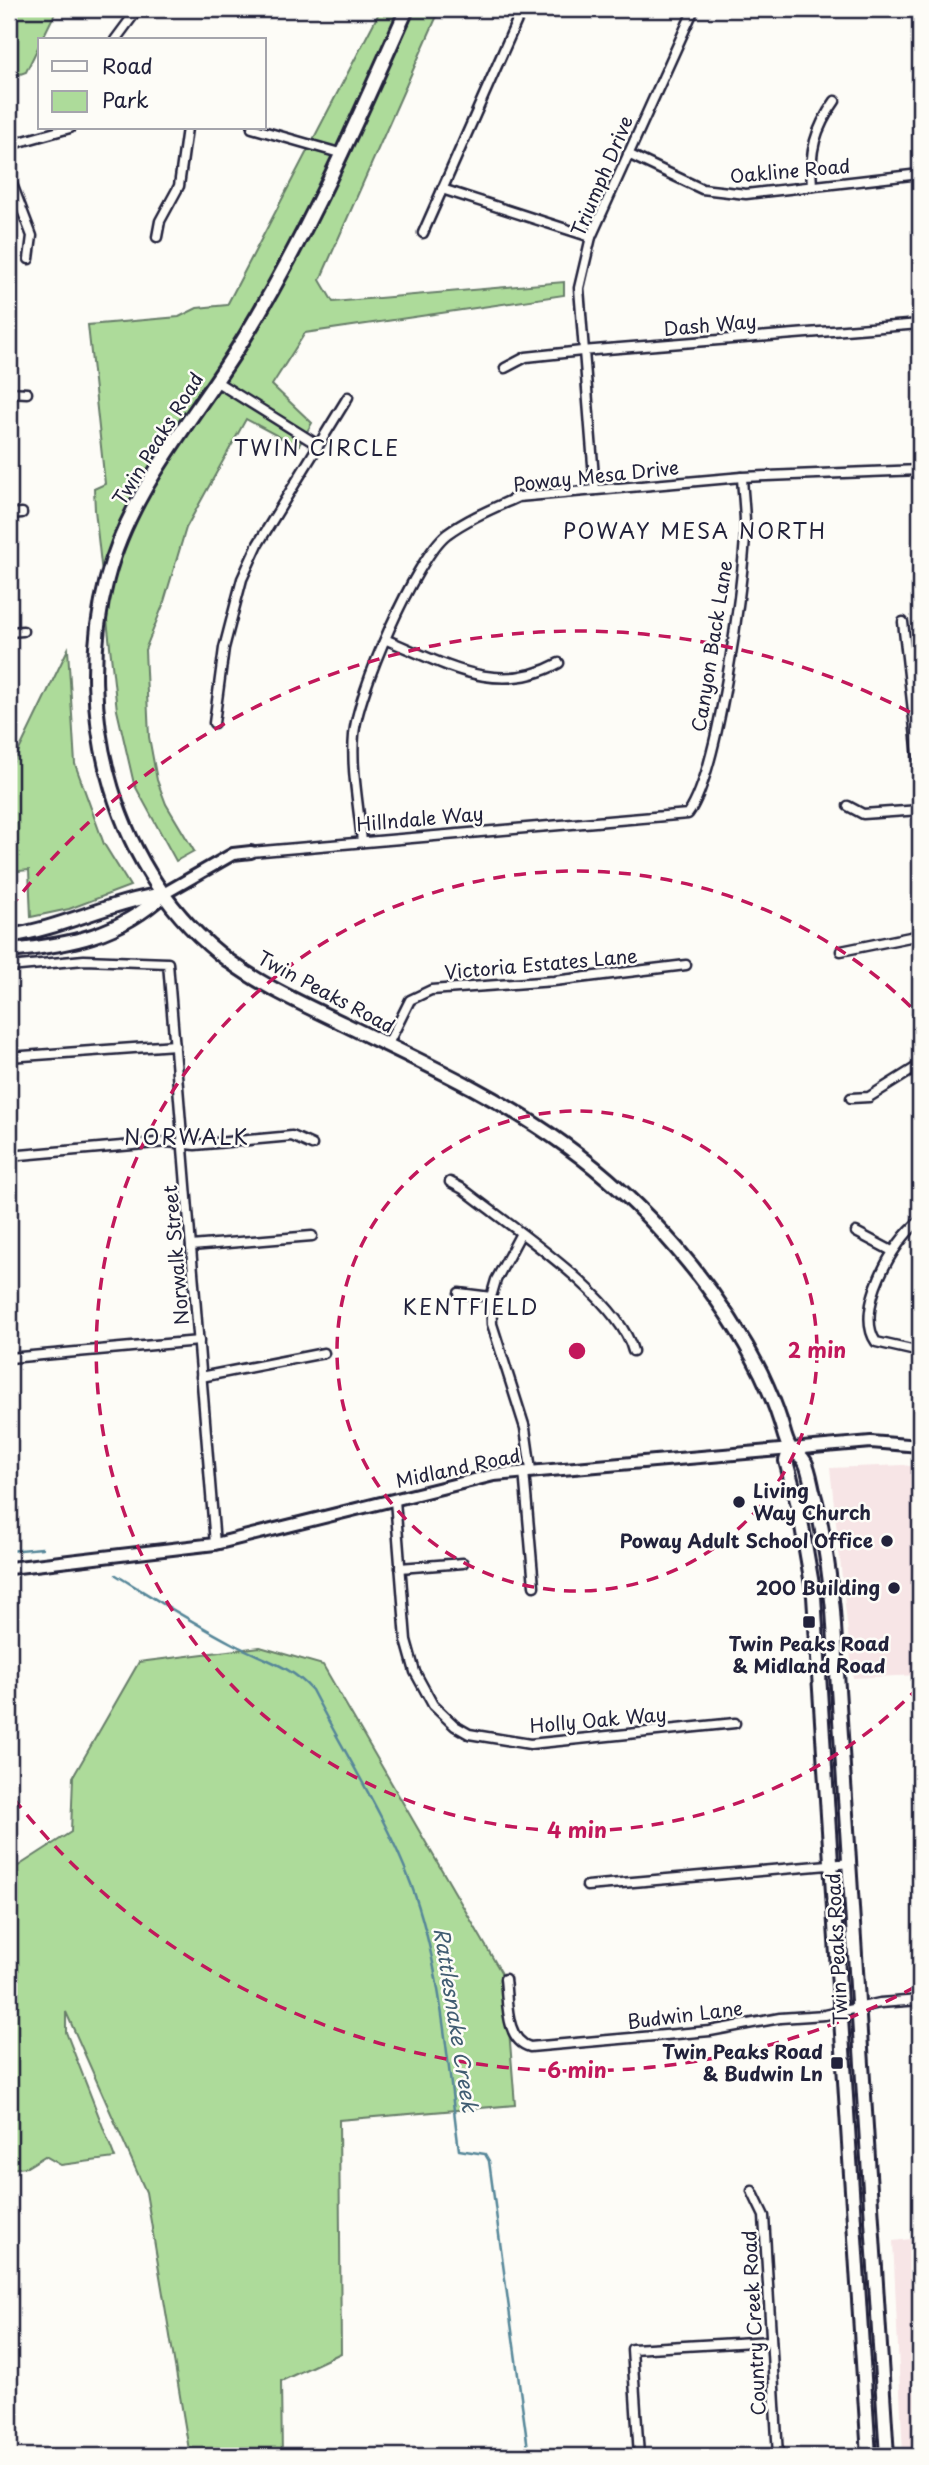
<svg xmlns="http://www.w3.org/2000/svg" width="929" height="2465" viewBox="0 0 929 2465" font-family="'Playpen Sans',sans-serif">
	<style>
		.built { fill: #f7e5e6 }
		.green { fill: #addb9a; stroke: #687e6a; stroke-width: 2 }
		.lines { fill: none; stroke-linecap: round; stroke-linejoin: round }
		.stream { stroke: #578799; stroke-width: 2.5 }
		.street-casing { stroke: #22223b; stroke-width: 13 }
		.secondary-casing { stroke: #22223b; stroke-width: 16 }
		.primary-casing { stroke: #22223b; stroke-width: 18 }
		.street { stroke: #fdfcf7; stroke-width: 8 }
		.secondary { stroke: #fdfcf7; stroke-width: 10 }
		.primary { stroke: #fdfcf7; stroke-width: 12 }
		.ring { fill: none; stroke: #c2185b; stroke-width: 3.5; stroke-dasharray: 12 9 }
		.poi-dot { fill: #22223b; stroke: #fdfcf7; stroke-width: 2.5 }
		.labels { text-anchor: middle; stroke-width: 5; stroke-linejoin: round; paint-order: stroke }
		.street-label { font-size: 19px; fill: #22223b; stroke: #fdfcf7 }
		.poi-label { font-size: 19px; font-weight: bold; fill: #22223b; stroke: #fdfcf7; text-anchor: end }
		.neighbourhood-label { font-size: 21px; letter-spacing: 2px; fill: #22223b; stroke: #fdfcf7 }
		.water-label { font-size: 21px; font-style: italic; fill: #415d72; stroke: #fdfcf7 }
		.centre { fill: #c2185b; stroke: #fdfcf7; stroke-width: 3.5 }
		.ring-label { font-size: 21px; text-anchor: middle; font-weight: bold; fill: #c2185b; stroke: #fdfcf7; stroke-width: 5; stroke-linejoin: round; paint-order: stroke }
	</style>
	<rect width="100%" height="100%" fill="#fdfcf7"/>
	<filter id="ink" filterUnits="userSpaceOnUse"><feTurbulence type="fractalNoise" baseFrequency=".0143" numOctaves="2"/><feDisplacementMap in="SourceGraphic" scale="14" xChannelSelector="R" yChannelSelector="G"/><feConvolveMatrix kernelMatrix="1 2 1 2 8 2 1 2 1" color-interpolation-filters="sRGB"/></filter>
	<g filter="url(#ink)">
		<!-- built -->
		<g class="built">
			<path d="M904,1465l16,3v207l-67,3 -23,-210z"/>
			<path d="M920,2238v218h-17l-10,-215z"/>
		</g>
		<!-- green -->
		<g class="green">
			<path d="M9,9h48l-31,63 -17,6z"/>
			<path d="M381,9h59l-120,271 13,22 231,-20v13l-259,38 -33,52 40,38 -14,24 -52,-28 -60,109 -23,77 -18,45 4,87 8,43 9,24 28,47 -18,10 -42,-77 -17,-74 -22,-200 -1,-21 11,-5 -17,-159 91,-8 18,-9 30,-3z"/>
			<path d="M68,649l7,115 29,80 26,42 -61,23 -38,8 -2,-47 -20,2v-101z"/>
			<path d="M260,1647l63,18 182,314 10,126 -176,15 2,233 -60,28 1,75h-92l-44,-264 -80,-180v20l49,126 -54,7 -16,-9 -18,11 -18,2v-297l62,-40 2,-55 66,-115z"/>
		</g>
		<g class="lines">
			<!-- stream -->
			<g class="stream">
				<path d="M9,1551l33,-3"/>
				<path d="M116,1575c39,24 77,48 117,69 29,15 57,21 79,46 33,64 74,127 99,194 31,84 36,178 48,266l26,4 4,7 40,295"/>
			</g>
			<!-- street casing -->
			<g class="street-casing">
				<g id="street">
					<path d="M115,40l23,-31"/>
					<path d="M252,128l91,26"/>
					<path d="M9,145l61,-17"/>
					<path d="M628,154l74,35 44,5 174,-20"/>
					<path d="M9,176l23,60 -3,23"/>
					<path d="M812,186c-3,-34 3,-57 23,-85"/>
					<path d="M442,189l149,48"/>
					<path d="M423,233l99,-224"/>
					<path d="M157,237l3,-16 19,-35 8,-58"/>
					<path d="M505,368l21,-11 56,-6 338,-27"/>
					<path d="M217,382l101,63"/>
					<path d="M9,392l18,1"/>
					<path d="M595,490l-16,-202 12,-51 103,-228"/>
					<path d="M9,514l13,-1"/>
					<path d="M903,622l17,151"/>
					<path d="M9,632l14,-1"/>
					<path d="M387,640c58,24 110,57 172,23"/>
					<path d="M214,723l10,-75 18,-69 16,-35 90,-147"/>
					<path d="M848,806l15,8 57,-4"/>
					<path d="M362,842c-3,-35 -11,-72 -8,-107 3,-41 61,-176 93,-201 22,-16 47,-26 71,-37l224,-20 178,-7"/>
					<path d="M251,852l437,-38c30,-41 54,-221 57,-278 1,-19 -2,-39 -3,-59"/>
					<path d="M841,951l79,-16"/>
					<path d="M9,967l75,-7 84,3 47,581"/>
					<path d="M387,1046l23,-46 21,-10 123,-9 132,-16"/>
					<path d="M9,1057l166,-12"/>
					<path d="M851,1098l18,-1 51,-32"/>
					<path d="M9,1156l158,-14 28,3 97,-9 20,9"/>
					<path d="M450,1182l13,7c45,36 156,108 170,162"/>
					<path d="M920,1221c-27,19 -66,90 -44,121l44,10"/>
					<path d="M856,1232l36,19"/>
					<path d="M520,1235l-24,45 -5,17 1,27 33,104 6,42"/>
					<path d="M191,1246l121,-10"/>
					<path d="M459,1293l32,4"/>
					<path d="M9,1358l190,-17"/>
					<path d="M201,1377l123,-24"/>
					<path d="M524,1471l10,115"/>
					<path d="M395,1500l11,140 9,32 18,33 22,21 14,8 61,10 205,-21"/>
					<path d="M400,1568l63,-5"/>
					<path d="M587,1886l264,-23"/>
					<path d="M505,1979c3,23 0,61 25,68l180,-16 70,-13 45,-3 55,-12 40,-3"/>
					<path d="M752,2191l12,25 14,240"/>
					<path d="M639,2456l-7,-107 139,-8"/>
				</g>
			</g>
			<!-- secondary casing -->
			<g class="secondary-casing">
				<g id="secondary">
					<path d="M165,893l68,-39 18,-2"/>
					<path d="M9,1568l206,-24 279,-69 377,-33 49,4"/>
				</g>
			</g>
			<!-- primary casing -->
			<g class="primary-casing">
				<g id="primary">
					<path d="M407,9c-49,110 -98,222 -161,326 -47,78 -116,153 -139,244 -35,134 7,297 122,382 35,26 76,44 115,63 76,37 152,71 221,121 79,57 152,141 196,228 7,15 14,31 19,47 3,8 5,21 10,28 7,11 8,2 15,14 4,7 6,21 8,29 11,39 16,79 20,119l54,846"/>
					<path d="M9,936c54,-8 102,-35 156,-42"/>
					<path d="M9,951c61,-6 110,-15 156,-58"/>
					<path d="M790,1449l-4,12 13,48 15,87 55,860"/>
				</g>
			</g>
			<!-- street -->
			<use href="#street" class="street"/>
			<!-- secondary -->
			<use href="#secondary" class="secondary"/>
			<!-- primary -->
			<use href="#primary" class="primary"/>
		</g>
	</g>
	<!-- distance rings -->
	<g class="ring">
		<circle cx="577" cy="1351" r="240"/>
		<path d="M919 1687A480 480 0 1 1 919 1015"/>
		<path d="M915 1987A720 720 0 0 1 10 1794M10 908A720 720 0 0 1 915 715"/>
	</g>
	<!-- markers -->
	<g class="poi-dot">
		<circle cx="739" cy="1502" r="7"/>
		<circle cx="887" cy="1541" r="7"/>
		<circle cx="894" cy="1588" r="7"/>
		<rect x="802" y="1615" width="14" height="14" rx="3.5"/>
		<rect x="830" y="2056" width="14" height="14" rx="3.5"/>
	</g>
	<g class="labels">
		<!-- street labels -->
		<g class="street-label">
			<text transform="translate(790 171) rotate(-5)" y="7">Oakline Road</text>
			<text transform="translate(602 176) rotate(-67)" y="7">Triumph Drive</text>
			<text transform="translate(710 325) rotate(-5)" y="7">Dash Way</text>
			<text transform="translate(158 439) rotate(-58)" y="7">Twin Peaks Road</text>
			<text transform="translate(596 476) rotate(-6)" y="7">Poway Mesa Drive</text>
			<text transform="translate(712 646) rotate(-81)" y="7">Canyon Back Lane</text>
			<text transform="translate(420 819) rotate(-5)" y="7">Hillndale Way</text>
			<text transform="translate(541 964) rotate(-5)" y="7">Victoria Estates Lane</text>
			<text transform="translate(326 992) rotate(28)" y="7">Twin Peaks Road</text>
			<text transform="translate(176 1255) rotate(-95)" y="7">Norwalk Street</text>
			<text transform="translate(458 1468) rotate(-12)" y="7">Midland Road</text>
			<text transform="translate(598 1720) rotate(-5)" y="7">Holly Oak Way</text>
			<text transform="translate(837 1949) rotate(-93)" y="7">Twin Peaks Road</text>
			<text transform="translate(685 2015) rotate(-7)" y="7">Budwin Lane</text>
			<text transform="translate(754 2323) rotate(-93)" y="7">Country Creek Road</text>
		</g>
		<!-- poi labels -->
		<g class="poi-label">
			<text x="753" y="1498" text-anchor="start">Living<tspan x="753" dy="22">Way Church</tspan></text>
			<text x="873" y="1548">Poway Adult School Office</text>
			<text x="880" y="1595">200 Building</text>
			<text x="809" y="1651" text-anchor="middle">Twin Peaks Road<tspan x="809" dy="22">&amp; Midland Road</tspan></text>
			<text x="823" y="2059">Twin Peaks Road<tspan x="823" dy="22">&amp; Budwin Ln</tspan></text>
		</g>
		<!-- neighbourhood labels -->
		<g class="neighbourhood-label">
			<text x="317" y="456">TWIN CIRCLE</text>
			<text x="695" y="539">POWAY MESA NORTH</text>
			<text x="187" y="1145">NORWALK</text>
			<text x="471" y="1315">KENTFIELD</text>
		</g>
		<!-- water labels -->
		<g class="water-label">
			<text transform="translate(455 2020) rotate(81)" y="7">Rattlesnake Creek</text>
		</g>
	</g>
	<circle cx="577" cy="1351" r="10" class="centre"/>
	<g class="ring-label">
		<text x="817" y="1358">2 min</text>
		<text x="577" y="1838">4 min</text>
		<text x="577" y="2078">6 min</text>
	</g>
	<!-- margin -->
	<rect width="929" height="2465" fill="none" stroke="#fdfcf7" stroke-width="35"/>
	<rect x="18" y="18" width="894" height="2430" fill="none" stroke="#22223b" stroke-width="2.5" filter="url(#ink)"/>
	<!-- legend -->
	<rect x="38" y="38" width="228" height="91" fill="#fdfcf7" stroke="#a5a5ac" stroke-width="2"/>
	<rect x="52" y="61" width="35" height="10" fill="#fdfcf7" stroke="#a5a5ac" stroke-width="2"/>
	<text x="102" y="74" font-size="21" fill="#22223b">Road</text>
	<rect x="52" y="91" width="35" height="21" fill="#addb9a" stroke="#a5a5ac" stroke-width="2"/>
	<text x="102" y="108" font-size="21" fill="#22223b">Park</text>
</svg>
